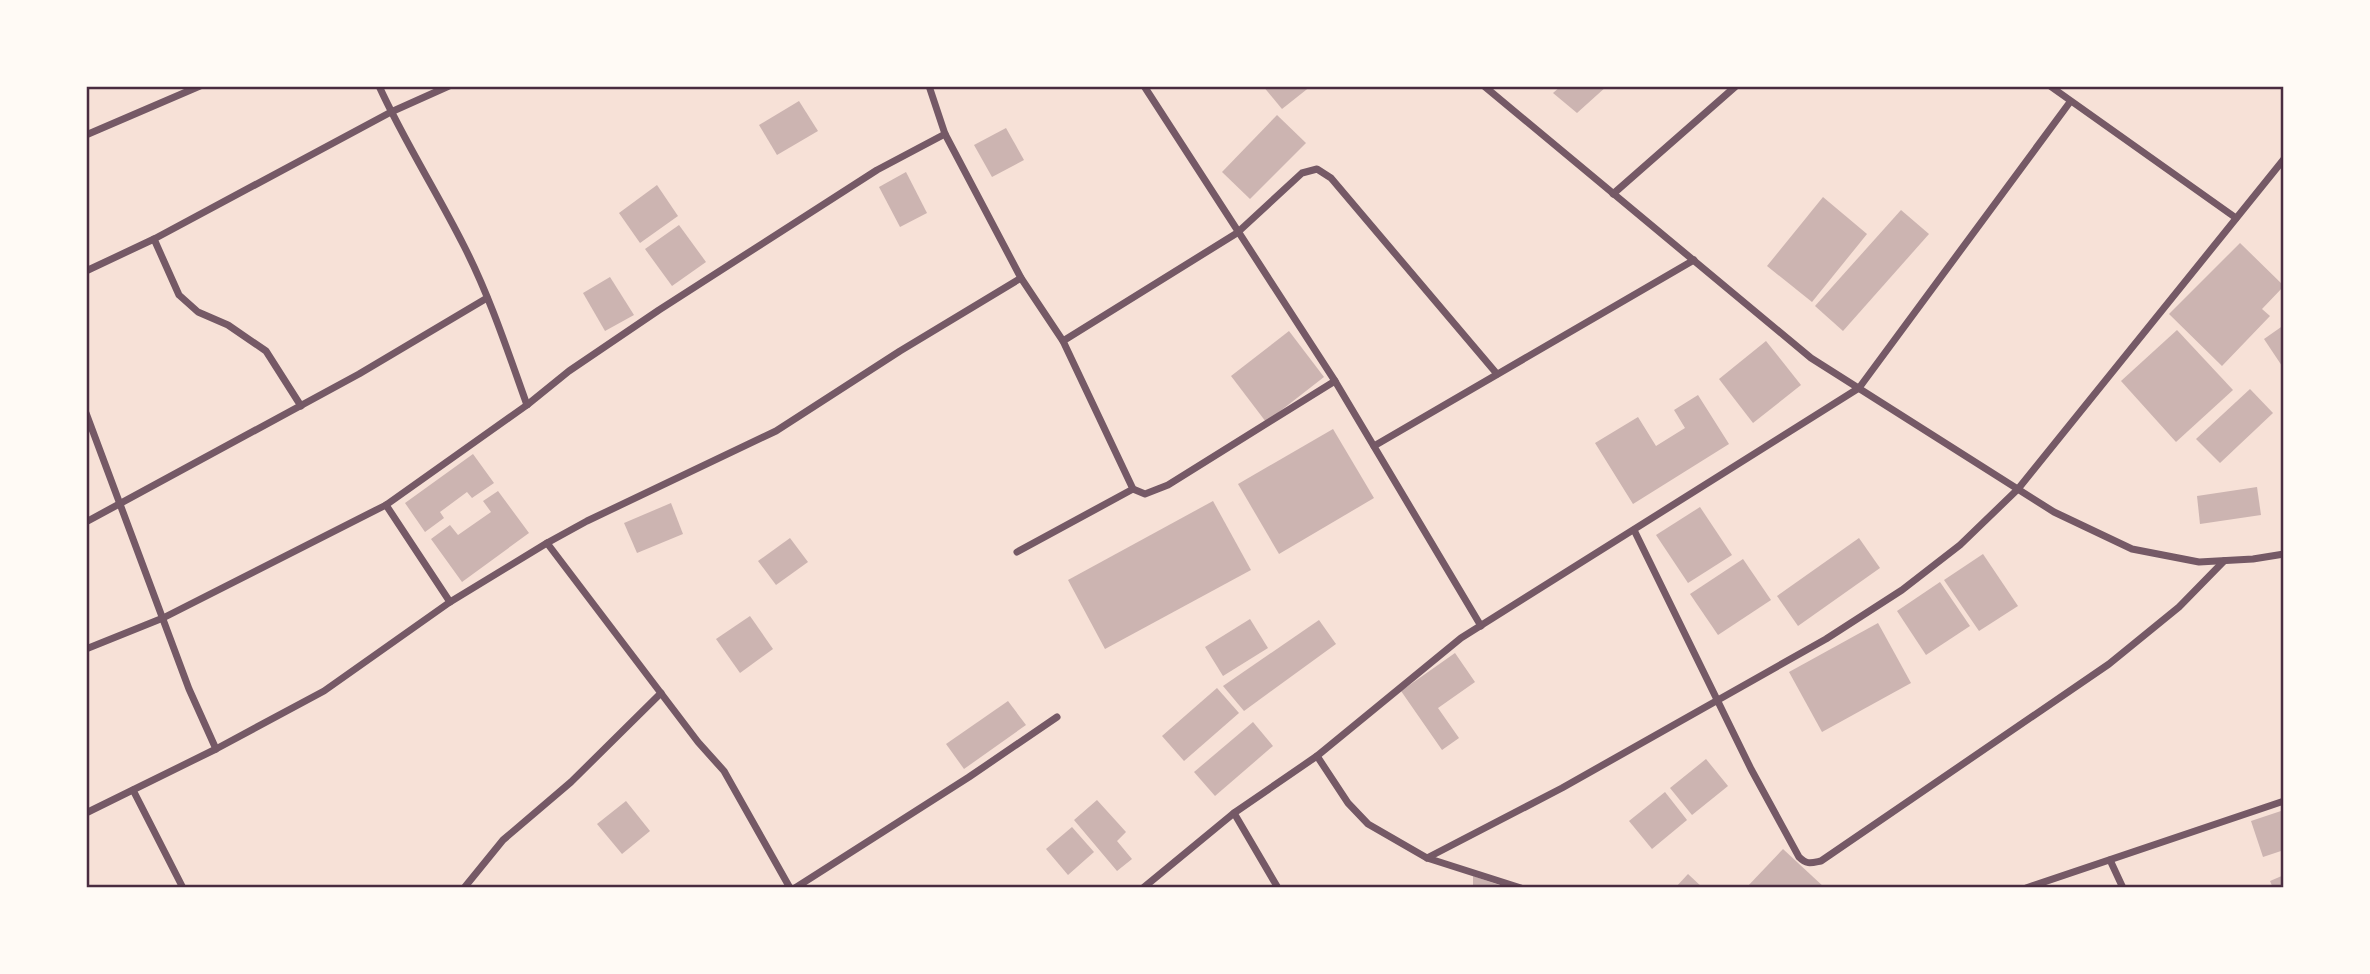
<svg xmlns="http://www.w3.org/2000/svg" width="2370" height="974" viewBox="0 0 2370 974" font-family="Bitter,serif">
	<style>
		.building { fill: #ccb4b1 }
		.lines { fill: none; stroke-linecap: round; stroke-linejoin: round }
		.minor { stroke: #755966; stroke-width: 7 }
		.neatline { fill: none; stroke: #4a2c40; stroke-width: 2.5 }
	</style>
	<rect width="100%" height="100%" fill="#f7e1d7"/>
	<!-- building -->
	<g class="building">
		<path d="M1263,86h48l-29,23z"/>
		<path d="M1561,86h46l-30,27 -24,-20z"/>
		<path d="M799,101l19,30 -41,24 -18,-30z"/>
		<path d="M1277,115l29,28 -56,56 -28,-27z"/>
		<path d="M1006,128l18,32 -32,17 -18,-32z"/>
		<path d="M906,172l21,41 -27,14 -21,-40z"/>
		<path d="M657,185l21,31 -38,27 -21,-30z"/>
		<path d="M1823,197l44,37 -55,68 -45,-36z"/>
		<path d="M1901,210l28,24 -86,97 -28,-25z"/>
		<path d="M679,225l27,37 -34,24 -27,-37z"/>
		<path d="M2240,243l44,43 -22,23 8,7 -48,50 -53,-52z"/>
		<path d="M610,277l24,38 -29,16 -22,-38z"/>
		<path d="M2284,325v44l-20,-30z"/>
		<path d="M2177,330l56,60 -57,52 -55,-61z"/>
		<path d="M1289,331l35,46 -58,45 -35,-46z"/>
		<path d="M1766,341l35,44 -48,38 -34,-44z"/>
		<path d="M2250,389l23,24 -53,50 -24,-24z"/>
		<path d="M1698,395l31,49 -96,60 -38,-61 43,-26 18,29 29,-18 -11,-18z"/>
		<path d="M1333,429l41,69 -95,56 -41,-70z"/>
		<path d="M473,454l21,29 -22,15 -5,-6 -27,20 4,6 -19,14 -20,-29z"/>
		<path d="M2257,487l4,28 -61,9 -3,-28z"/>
		<path d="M498,491l31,42 -67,49 -31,-43 19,-14 8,10 33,-23 -8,-11z"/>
		<path d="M1213,501l38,69 -146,79 -37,-69z"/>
		<path d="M671,503l12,31 -46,19 -13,-30z"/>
		<path d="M1700,507l32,48 -44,28 -32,-48z"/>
		<path d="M790,538l18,24 -32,23 -18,-24z"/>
		<path d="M1859,538l21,30 -82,58 -21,-30z"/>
		<path d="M1983,554l35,52 -39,25 -35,-51z"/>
		<path d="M1743,559l28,41 -53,35 -28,-41z"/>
		<path d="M1940,582l30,44 -44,29 -29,-44z"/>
		<path d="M750,616l23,33 -33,24 -24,-34z"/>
		<path d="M1250,619l18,29 -45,28 -18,-29z"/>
		<path d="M1319,620l17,24 -92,67 -21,-25z"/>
		<path d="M1878,623l33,60 -89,49 -33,-60z"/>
		<path d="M1455,653l20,29 -37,26 21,30 -17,12 -41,-59z"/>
		<path d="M1217,688l22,25 -55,48 -22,-25z"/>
		<path d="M1008,701l18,24 -62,44 -18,-25z"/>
		<path d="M1253,722l20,24 -58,50 -21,-24z"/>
		<path d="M1706,759l22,27 -36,29 -22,-27z"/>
		<path d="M1665,792l22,28 -35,29 -23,-28z"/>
		<path d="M1097,800l29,32 -9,9 15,18 -15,12 -43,-51z"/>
		<path d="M626,801l24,30 -28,23 -25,-30z"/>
		<path d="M2284,810v40l-21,7 -12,-36z"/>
		<path d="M1072,827l22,25 -26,23 -22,-26z"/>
		<path d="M1783,849l42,39h-79z"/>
		<path d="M1688,874l15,14h-28z"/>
		<path d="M2284,875v13h-11l-3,-7z"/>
		<path d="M1473,876l35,12h-35z"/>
	</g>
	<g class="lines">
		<!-- minor -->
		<g class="minor">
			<path d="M379,86c25,55 58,106 85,160 26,51 44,106 63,159"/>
			<path d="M929,86l16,48 76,144 42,63 70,148 12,5 23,-9 167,-104"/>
			<path d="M1144,86l191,295 146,245"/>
			<path d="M1484,86l327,272 243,154 78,37 67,13 54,-3 31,-5"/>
			<path d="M2050,86l186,132"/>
			<path d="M86,135l114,-49"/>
			<path d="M1613,194l123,-108"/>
			<path d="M154,239l25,56 19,17 30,13 38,26 35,55"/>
			<path d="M86,271l68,-32 237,-127 58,-26"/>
			<path d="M1063,341l174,-108 65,-60 15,-4 14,9 166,196"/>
			<path d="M86,413l103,276 27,60"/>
			<path d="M1374,446l320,-186"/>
			<path d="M386,505l64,97"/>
			<path d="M86,522l273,-148 128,-76"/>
			<path d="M1634,530l117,239 48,88c8,8 12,6 22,4l288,-197 70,-57 45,-46"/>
			<path d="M547,543l151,199 26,29 66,117"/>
			<path d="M1017,552l116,-63"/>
			<path d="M86,649l77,-31 223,-113 141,-100 42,-34 90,-61 218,-140 68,-36"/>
			<path d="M1317,756l31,47 20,21 59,34 94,30"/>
			<path d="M133,790l50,98"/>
			<path d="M86,813l130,-64 108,-58 126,-89 97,-59 40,-22 189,-90 124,-80 121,-73"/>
			<path d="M1234,813l44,75"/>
			<path d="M1427,858l135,-70 264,-149 76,-49 58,-45 58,-56 266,-330"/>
			<path d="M2110,860l13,28"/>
			<path d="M464,888l39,-48 68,-58 90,-89"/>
			<path d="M795,888l174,-111 88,-60"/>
			<path d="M1143,888l91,-75 83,-57 144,-118 398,-250 211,-286"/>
			<path d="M2026,888l258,-87"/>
		</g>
	</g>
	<!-- border -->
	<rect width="2370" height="974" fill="none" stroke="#fffaf5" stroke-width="175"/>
	<rect x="88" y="88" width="2194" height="798" class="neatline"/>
</svg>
